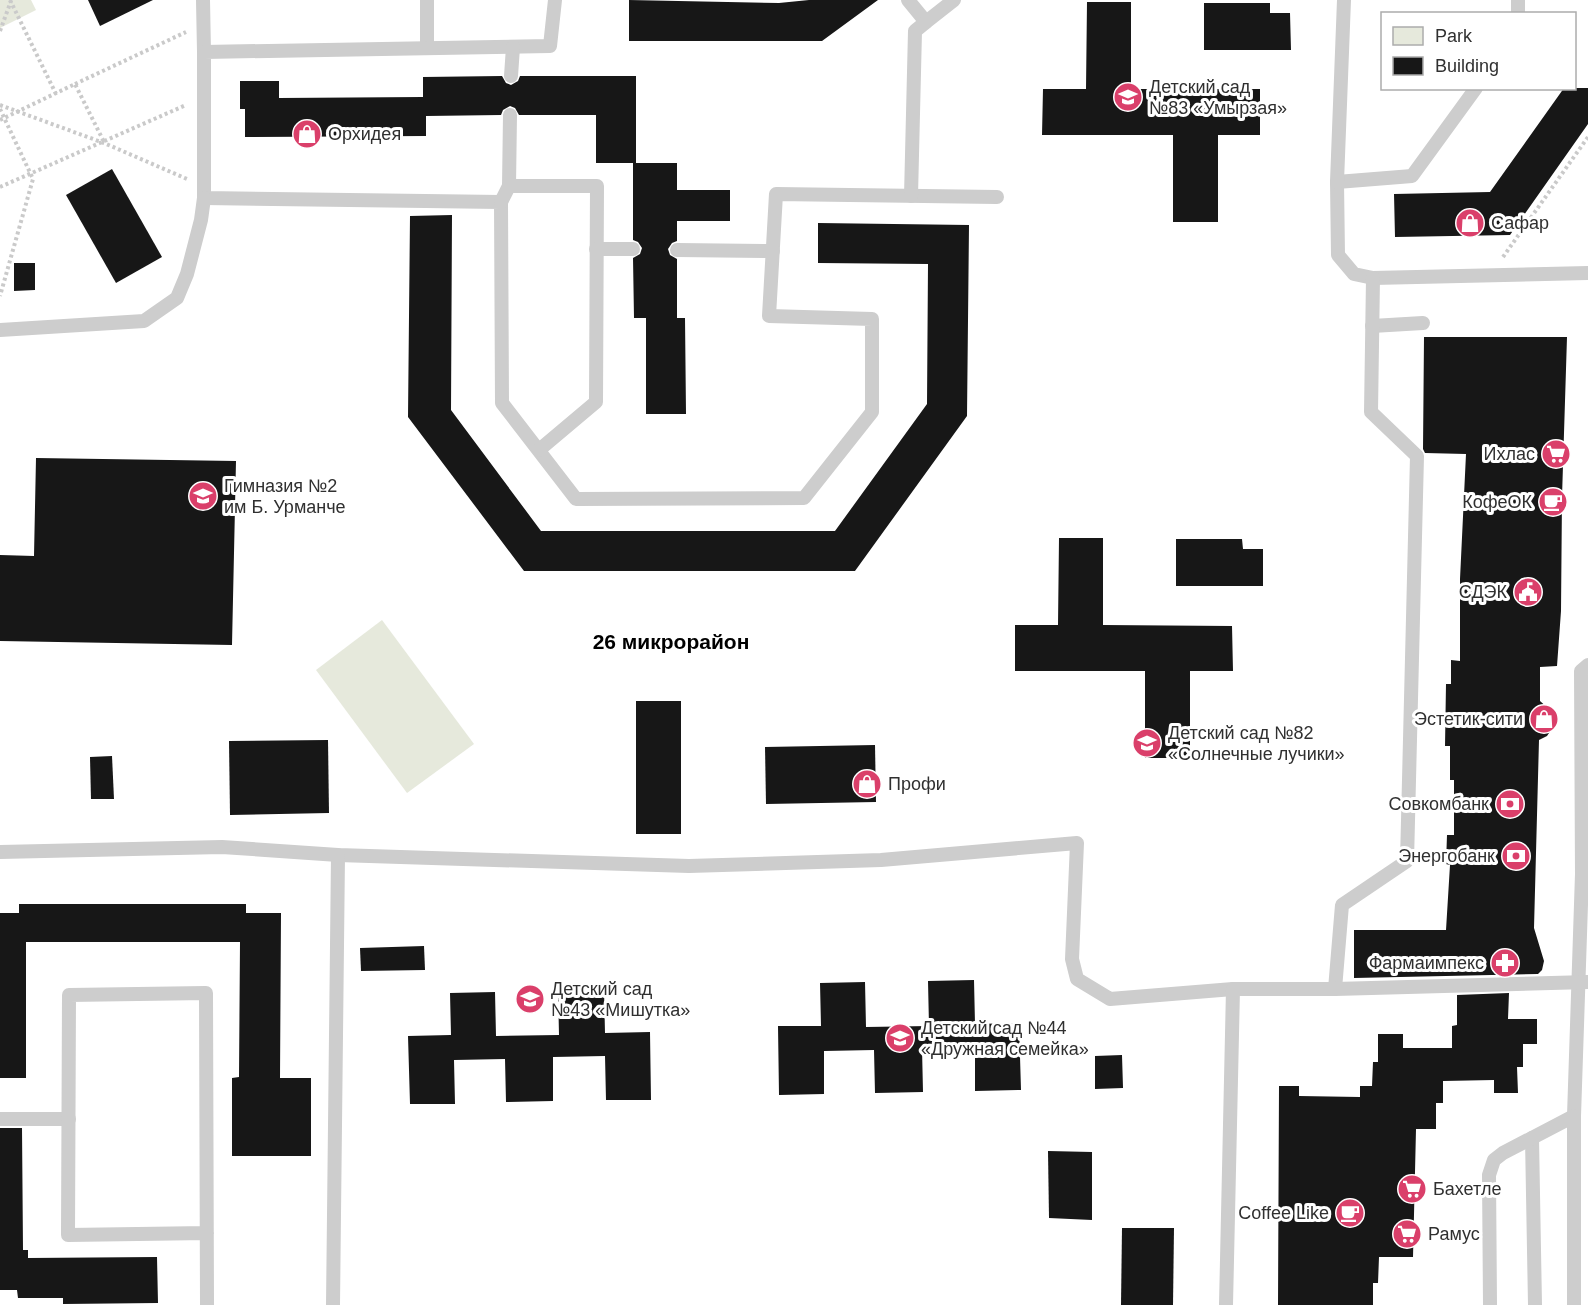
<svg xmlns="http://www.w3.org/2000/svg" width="1588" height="1305" viewBox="0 0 1588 1305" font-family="Helvetica,sans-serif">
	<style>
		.green { fill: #e6e9dc }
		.building { fill: #171717 }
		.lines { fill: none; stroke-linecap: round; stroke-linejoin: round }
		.path { stroke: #cacaca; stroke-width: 4; stroke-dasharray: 3 3; stroke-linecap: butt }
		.lane { stroke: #cdcdcd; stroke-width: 14 }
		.labels { text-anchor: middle; stroke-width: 6; stroke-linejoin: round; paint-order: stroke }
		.poi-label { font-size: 18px; fill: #303030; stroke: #fff; text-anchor: start }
		.quarter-label { font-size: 21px; font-weight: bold; fill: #000; stroke: #fff }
	</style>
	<rect width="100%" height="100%" fill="#fff"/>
	<!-- green -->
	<g class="green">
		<path d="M0,0h31l5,10 -36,18z"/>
		<path d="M382,620l92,124 -67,49 -91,-123z"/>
	</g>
	<!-- building -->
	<g class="building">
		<path d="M88,0h65l-53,26z"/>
		<path d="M629,0l150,3 30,-3h69l-56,41h-193z"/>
		<path d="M1087,2h44v87h129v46h-42v87h-45v-87h-131l1,-46h43z"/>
		<path d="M1204,3h66v10h20l1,37h-87z"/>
		<path d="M502,76l4,7 5,2 7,-4 2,-5h116v87h41v27h53v31h-53v20l-5,2 -4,6 2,6 7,4v59h8l1,96h-40v-96h-12l-1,-60 7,-4 2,-6 -4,-6 -5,-2v-77h-37v-48h-77l-4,-7 -5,-2 -7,4 -2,5 -75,1v20l-181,1v-28h-5v-28h39v17l144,-1v-20z"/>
		<path d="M1564,88h24v36l-78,111 -115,2 -1,-43 96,-2z"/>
		<path d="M112,169l50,88 -46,26 -50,-88z"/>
		<path d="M452,215l-1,195 90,121h294l92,-127 1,-140 -110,-1v-40l151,2 -2,191 -112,155h-331l-116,-154 2,-201z"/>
		<path d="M14,263h21v27l-21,1z"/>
		<path d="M1424,337h143l-5,160 -1,114 -4,55 -17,1v34l10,9 4,12 -1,5 -6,9 -8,4 -5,188 10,33 -2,9 -4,4 -184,4v-48h92l4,-65 -4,-1 1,-29h7v-55h-4v-34h-5l1,-62h5v-24l9,1v-82l6,-125 -41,-1 -2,-4z"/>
		<path d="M36,458l200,3 -4,184 -232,-4v-86l34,1z"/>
		<path d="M1059,538h44v87l129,1 1,45h-43v87h-45v-87h-130v-46h43z"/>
		<path d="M1176,539h66l1,10h20v37h-87z"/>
		<rect x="636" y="701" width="45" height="133"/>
		<path d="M328,740l1,73 -99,2 -1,-74z"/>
		<path d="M875,745l1,57 -110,2 -1,-57z"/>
		<path d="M112,756l2,43h-23l-1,-42z"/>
		<path d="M19,904h227v9h35l-1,165h31v78h-79v-78l7,-1 1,-135h-214v136h-26v-165h19z"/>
		<path d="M424,946l1,24 -64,1 -1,-23z"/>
		<path d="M974,980l1,44 44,-1 2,67 -46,1v-44l-53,1 1,44 -48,1 -1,-43 -50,1v43l-45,1 -1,-69h43l-1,-43 45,-1 1,45 63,-1 -1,-45z"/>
		<path d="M604,989l1,44 45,-1 1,68h-45l-1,-44 -52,1v44l-47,1 -1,-43 -51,1 1,44h-45l-2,-68 43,-1 -1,-42 45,-1 1,44 63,-1 -1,-45z"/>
		<path d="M1509,993l-1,26h29v25h-14v23h-6l1,26h-24v-13l-51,1v22h-7v26h-20l-3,128h-34l-1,26h-5v22h-95l1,-219h20v10l61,1v-11h12l1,-24h5v-28h25v14h49v-22l5,-1v-30z"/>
		<path d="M1122,1055l1,33 -28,1v-33z"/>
		<path d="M0,1128h22l1,122h5v8l129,-1 1,46 -95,1v-6h-45l-1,-8h-17z"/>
		<path d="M1048,1151l44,1v68l-43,-2z"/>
		<path d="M1122,1228h52l-1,77h-52z"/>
	</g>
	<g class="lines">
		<!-- path -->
		<g class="path">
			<path d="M10,0l46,94"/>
			<path d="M0,31l11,-30"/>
			<path d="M75,84l111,-52"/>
			<path d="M0,105l104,38 83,36"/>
			<path d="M0,109l33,70 -33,117"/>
			<path d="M0,120l75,-36 29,58"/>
			<path d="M0,187l186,-82"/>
			<path d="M1503,257l85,-120"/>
		</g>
		<!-- lane -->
		<g class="lane">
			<path d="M203,0l1,52"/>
			<path d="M427,0v47"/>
			<path d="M555,0l-5,46 -346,6v146l297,4 1,201 74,96 228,-1 68,-86v-93l-103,-3 7,-122 221,3"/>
			<path d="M908,0l18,22 28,-22"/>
			<path d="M1518,0v14"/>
			<path d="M511,76l2,-29"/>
			<path d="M1476,88l-64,88 -75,6 1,73 16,19 19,4 215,-5"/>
			<path d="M1337,182l7,-182"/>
			<path d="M509,186l1,-71"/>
			<path d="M911,196l4,-165 11,-9"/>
			<path d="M501,202l8,-16h88l-1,216 -57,48"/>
			<path d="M596,249h37"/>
			<path d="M677,250l96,1"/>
			<path d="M1372,326l51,-3"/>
			<path d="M0,330l144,-9 33,-23 10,-24 14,-54 3,-22"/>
			<path d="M0,852l222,-5 116,8 351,11 192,-6 196,-17 -5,116 5,20 33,20 123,-10"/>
			<path d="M1335,989l7,-84 65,-44 10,-405 -46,-44 2,-134"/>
			<path d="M1574,1116l8,-242 -1,-203 7,-6"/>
			<path d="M0,1119h69"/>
			<path d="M1532,1138l3,167"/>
			<path d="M207,1233l-139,2 1,-240 137,-2 1,312"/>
			<path d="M333,1305l5,-450"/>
			<path d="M1226,1305l7,-316h102l253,-7"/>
			<path d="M1490,1305l-1,-130 5,-15 9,-7 71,-37v189"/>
		</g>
	</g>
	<!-- icons -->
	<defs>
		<g id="school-disc" transform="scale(1.5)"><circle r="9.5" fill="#da3f6a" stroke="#fff"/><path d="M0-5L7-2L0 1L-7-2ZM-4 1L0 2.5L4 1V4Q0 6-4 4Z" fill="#fff"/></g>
		<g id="shop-disc" transform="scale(1.5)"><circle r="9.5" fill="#da3f6a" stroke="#fff"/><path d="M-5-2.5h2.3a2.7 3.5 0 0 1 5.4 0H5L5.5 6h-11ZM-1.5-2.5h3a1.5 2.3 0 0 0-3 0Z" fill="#fff"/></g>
		<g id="supermarket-disc" transform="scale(1.5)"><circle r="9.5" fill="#da3f6a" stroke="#fff"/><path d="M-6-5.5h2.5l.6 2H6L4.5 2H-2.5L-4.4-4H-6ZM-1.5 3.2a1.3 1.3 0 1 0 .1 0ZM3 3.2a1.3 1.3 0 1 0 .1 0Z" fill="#fff"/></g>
		<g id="cafe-disc" transform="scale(1.5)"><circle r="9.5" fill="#da3f6a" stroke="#fff"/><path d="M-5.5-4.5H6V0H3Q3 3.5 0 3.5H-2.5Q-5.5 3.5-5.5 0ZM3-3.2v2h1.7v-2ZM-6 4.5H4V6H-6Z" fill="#fff"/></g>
		<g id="civic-disc" transform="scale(1.5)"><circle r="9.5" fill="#da3f6a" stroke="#fff"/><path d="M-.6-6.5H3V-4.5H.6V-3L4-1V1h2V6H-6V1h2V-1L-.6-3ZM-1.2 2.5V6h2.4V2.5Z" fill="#fff"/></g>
		<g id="bank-disc" transform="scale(1.5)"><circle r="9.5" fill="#da3f6a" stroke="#fff"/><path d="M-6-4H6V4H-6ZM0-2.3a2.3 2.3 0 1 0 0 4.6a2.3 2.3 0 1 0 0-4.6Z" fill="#fff"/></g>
		<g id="pharmacy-disc" transform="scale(1.5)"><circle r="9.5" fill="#da3f6a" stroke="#fff"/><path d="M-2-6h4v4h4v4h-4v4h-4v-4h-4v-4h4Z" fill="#fff"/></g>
	</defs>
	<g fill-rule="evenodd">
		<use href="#school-disc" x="1128" y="97"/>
		<use href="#shop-disc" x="307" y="134"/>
		<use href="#shop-disc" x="1470" y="223"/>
		<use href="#supermarket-disc" x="1556" y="454"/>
		<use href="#school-disc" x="203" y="496"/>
		<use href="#cafe-disc" x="1553" y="502"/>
		<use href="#civic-disc" x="1528" y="592"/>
		<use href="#shop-disc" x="1544" y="719"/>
		<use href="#school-disc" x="1147" y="743"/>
		<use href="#shop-disc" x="867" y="784"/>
		<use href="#bank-disc" x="1510" y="804"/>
		<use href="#bank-disc" x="1516" y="856"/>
		<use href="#pharmacy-disc" x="1505" y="963"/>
		<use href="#school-disc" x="530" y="999"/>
		<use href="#school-disc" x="900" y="1038"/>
		<use href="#supermarket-disc" x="1412" y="1189"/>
		<use href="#cafe-disc" x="1350" y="1213"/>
		<use href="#supermarket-disc" x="1407" y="1234"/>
	</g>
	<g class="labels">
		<!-- poi labels -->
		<g class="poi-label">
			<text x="1149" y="93">Детский сад<tspan x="1149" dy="21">№83 «Умырзая»</tspan></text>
			<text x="328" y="140">Орхидея</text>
			<text x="1491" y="229">Сафар</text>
			<text x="1535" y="460" text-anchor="end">Ихлас</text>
			<text x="224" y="492">Гимназия №2<tspan x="224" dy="21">им Б. Урманче</tspan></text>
			<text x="1532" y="508" text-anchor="end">КофеОК</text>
			<text x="1507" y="598" text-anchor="end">СДЭК</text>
			<text x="1523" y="725" text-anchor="end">Эстетик-сити</text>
			<text x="1168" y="739">Детский сад №82<tspan x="1168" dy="21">«Солнечные лучики»</tspan></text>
			<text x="888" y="790">Профи</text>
			<text x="1489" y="810" text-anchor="end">Совкомбанк</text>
			<text x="1495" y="862" text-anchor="end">Энергобанк</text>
			<text x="1484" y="969" text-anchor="end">Фармаимпекс</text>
			<text x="551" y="995">Детский сад<tspan x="551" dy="21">№43 «Мишутка»</tspan></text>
			<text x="921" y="1034">Детский сад №44<tspan x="921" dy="21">«Дружная семейка»</tspan></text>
			<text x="1433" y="1195">Бахетле</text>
			<text x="1329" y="1219" text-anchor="end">Coffee Like</text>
			<text x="1428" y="1240">Рамус</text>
		</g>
		<!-- quarter labels -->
		<g class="quarter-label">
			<text x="671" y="649">26 микрорайон</text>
		</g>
	</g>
	<!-- legend -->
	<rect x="1381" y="12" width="195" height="78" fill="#ffffff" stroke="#acacac" stroke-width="1.5"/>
	<rect x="1393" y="27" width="30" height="18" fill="#e6e9dc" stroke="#acacac" stroke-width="1.5"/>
	<text x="1435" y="42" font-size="18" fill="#303030">Park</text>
	<rect x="1393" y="57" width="30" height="18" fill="#171717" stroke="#acacac" stroke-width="1.5"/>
	<text x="1435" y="72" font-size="18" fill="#303030">Building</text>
</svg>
